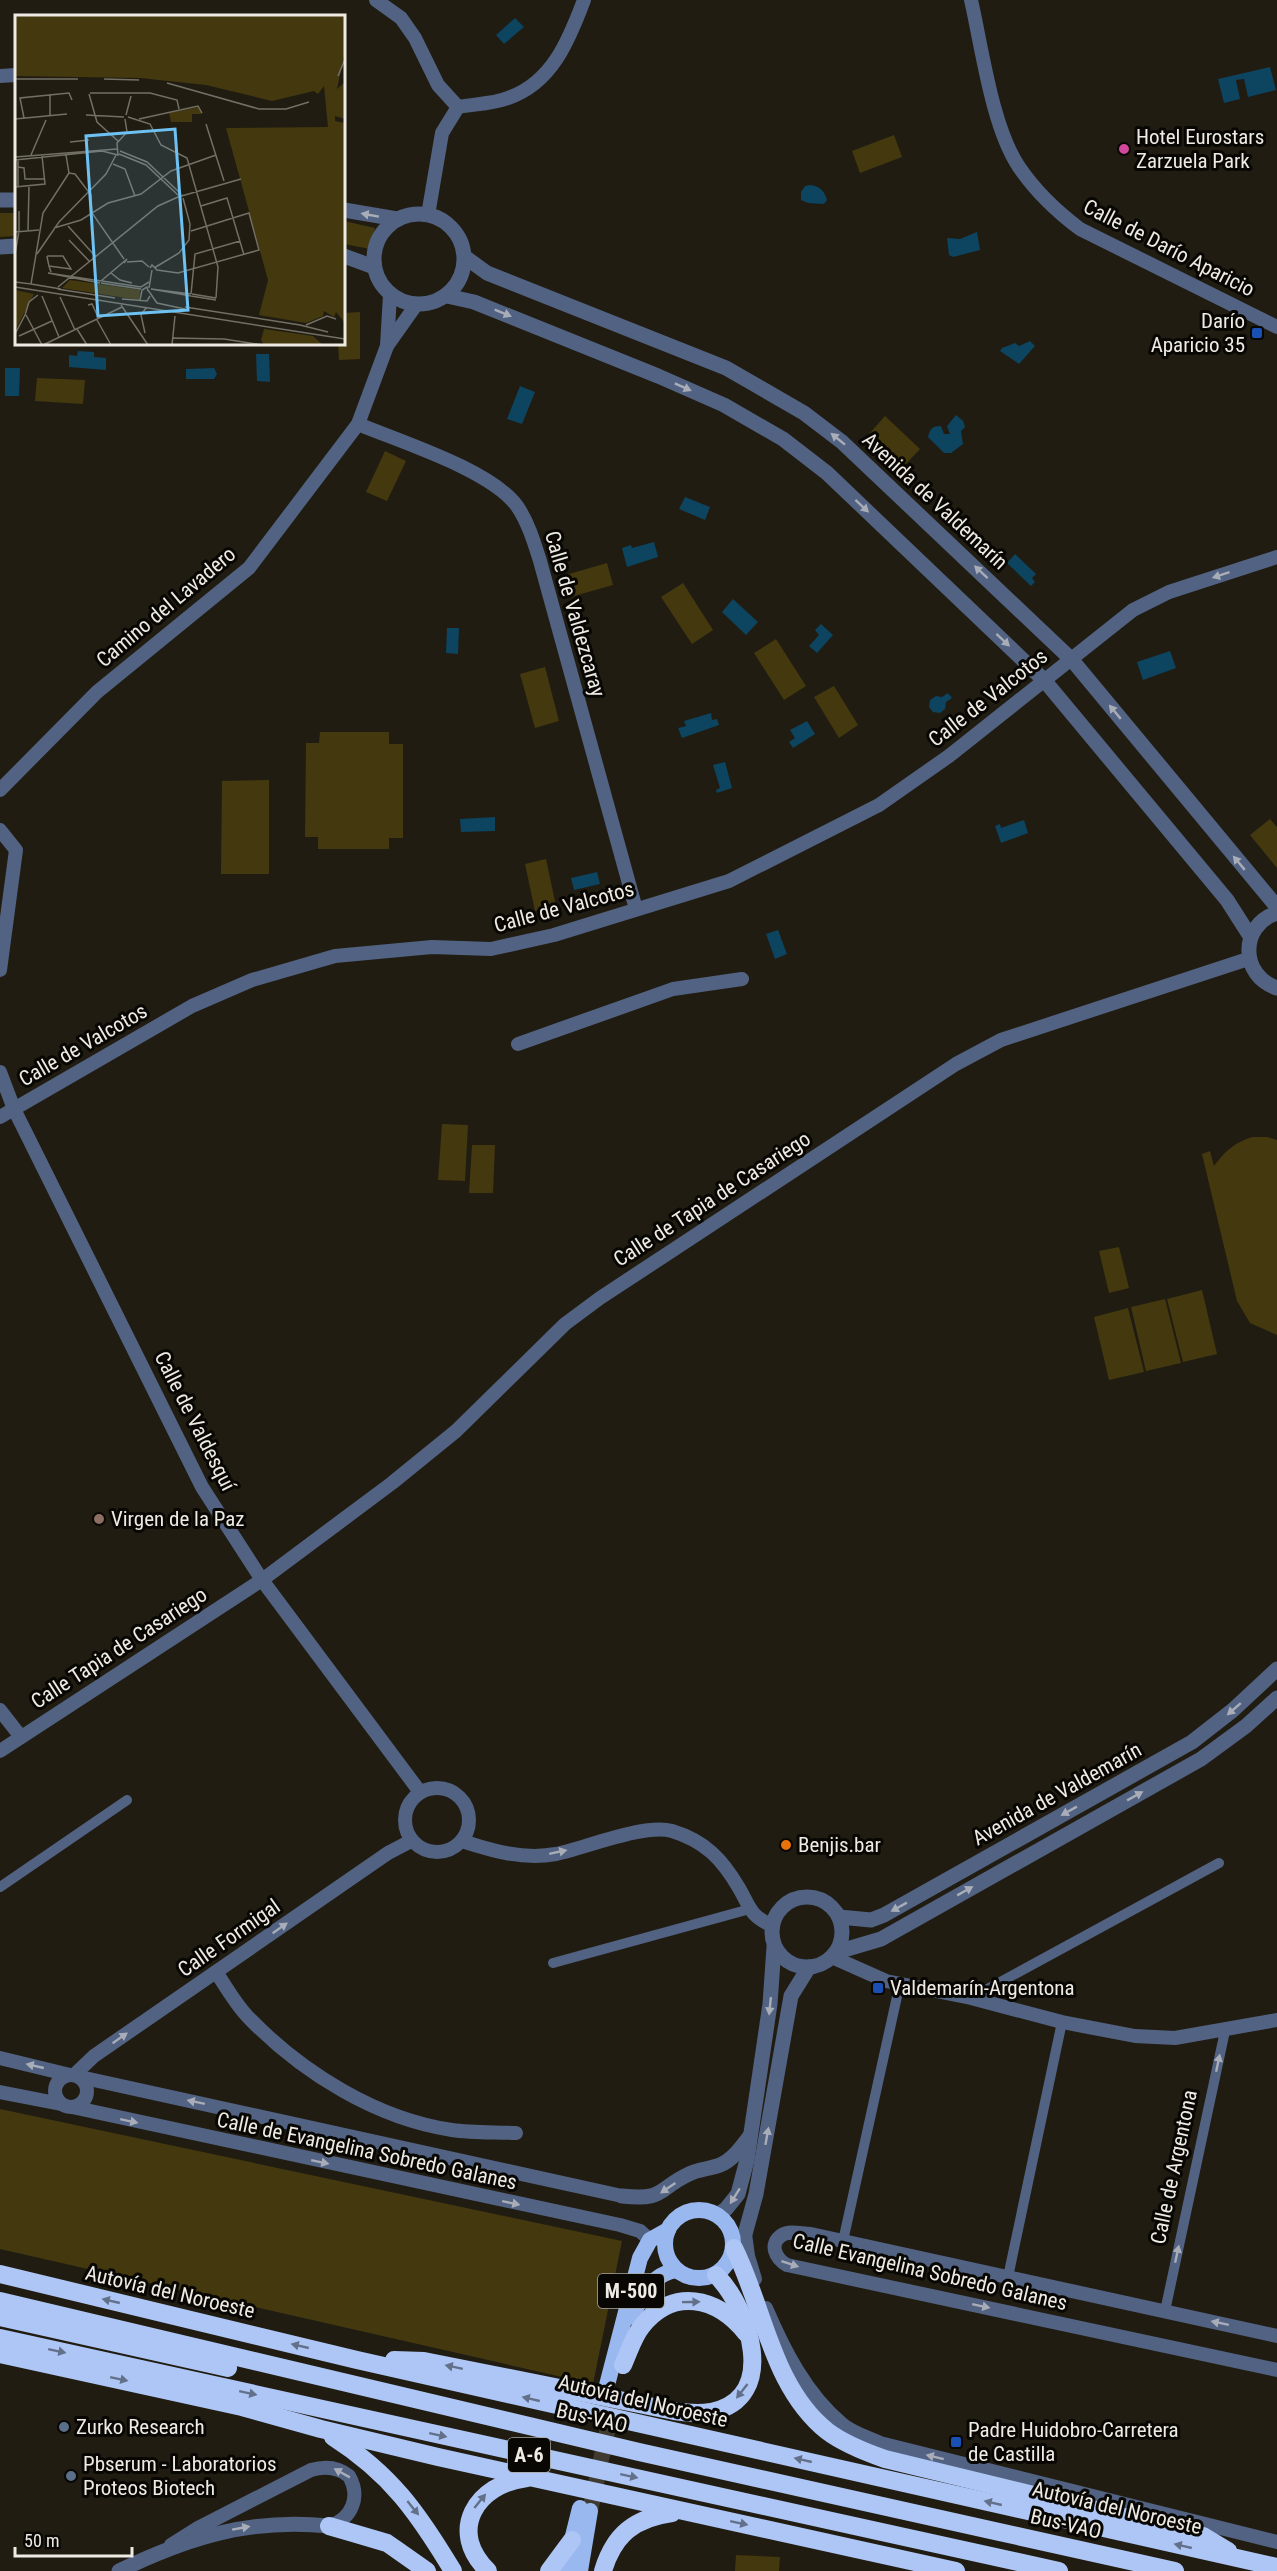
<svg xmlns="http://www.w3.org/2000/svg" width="1277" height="2571" viewBox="0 0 1277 2571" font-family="'Roboto Condensed',sans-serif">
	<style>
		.green { fill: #44380f }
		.water { fill: #0d4460 }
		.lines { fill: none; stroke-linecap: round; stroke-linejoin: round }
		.trunk-tunnel { stroke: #3f3b31; stroke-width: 16; stroke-dasharray: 16 8; stroke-linecap: butt }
		.pedestrian { stroke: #526282; stroke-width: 10 }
		.minor { stroke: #526282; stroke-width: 14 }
		.tertiary { stroke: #526282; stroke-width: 15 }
		.trunk { stroke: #9ab8f0; stroke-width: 16 }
		.motorway { stroke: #adc6f5; stroke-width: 18 }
		.oneway { fill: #a8adb8 }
		.oneway2 { fill: #637089 }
		.hotel-dot { fill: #d1479c; stroke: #080704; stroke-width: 2 }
		.transit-dot { fill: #1a4fb4; stroke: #080704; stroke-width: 2 }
		.education-dot { fill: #8d6e63; stroke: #080704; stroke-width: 2 }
		.food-dot { fill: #e8710a; stroke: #080704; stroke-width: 2 }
		.service-dot { fill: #5c6f8a; stroke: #080704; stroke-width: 2 }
		.labels { text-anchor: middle; stroke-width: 6; stroke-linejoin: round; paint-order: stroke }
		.shield { fill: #080704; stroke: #a9a7a1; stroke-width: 1.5 }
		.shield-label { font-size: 20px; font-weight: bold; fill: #eeebe4 }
		.poi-label { font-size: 21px; fill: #eeebe4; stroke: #080704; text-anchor: start }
		.street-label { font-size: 21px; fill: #eeebe4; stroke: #080704 }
		.inset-road { fill: none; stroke: #726f65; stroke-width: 1.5 }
		.view { fill: #6dc2f3; fill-opacity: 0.15; stroke: #6dc2f3; stroke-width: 3 }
		.inset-edge { fill: none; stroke: #eeebe4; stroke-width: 3 }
	</style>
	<rect width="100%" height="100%" fill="#201c11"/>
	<!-- green -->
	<g class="green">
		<path d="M894,135l8,22 -42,16 -8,-22z"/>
		<path d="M0,213h16v23l-16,1z"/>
		<path d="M344,221l31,7 -5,21 -26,-5z"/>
		<path d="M360,312v47l-21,1 -1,-16h6v-31z"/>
		<path d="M37,378l48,2 -2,24 -48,-3z"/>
		<path d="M885,416l35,33 -16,17 -35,-32z"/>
		<path d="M385,451l21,10 -19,40 -21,-9z"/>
		<path d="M607,563l6,22 -46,13 -5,-22z"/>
		<path d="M683,583l30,47 -21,14 -31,-47z"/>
		<path d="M776,639l30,47 -22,14 -30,-47z"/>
		<path d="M545,667l14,54 -24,7 -15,-54z"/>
		<path d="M834,686l24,39 -19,13 -25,-41z"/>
		<path d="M320,732h69v12h14v94h-14v11h-71v-12h-13l1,-94h13z"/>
		<path d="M269,780v94h-48l1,-93z"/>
		<path d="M1270,819l7,8v41l-27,-33z"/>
		<path d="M546,859l10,47 -21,5 -10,-47z"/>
		<path d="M442,1124l26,1 -3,56 -27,-1z"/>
		<path d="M1252,1137h15l10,3v195l-27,-12 -13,-22 -35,-147 8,-3 4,15c11,-15 20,-23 38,-29z"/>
		<path d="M472,1145h23l-2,48h-24z"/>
		<path d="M1119,1247l10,41 -20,5 -10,-42z"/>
		<path d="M1202,1290l15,64 -34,8 -16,-63z"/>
		<path d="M1165,1299l16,64 -35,8 -15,-64z"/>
		<path d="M1128,1308l16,64 -35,8 -15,-63z"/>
		<path d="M0,2109l622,132 -29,143 -593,-135z"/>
		<path d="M736,2555l44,2 -1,14h-44z"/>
	</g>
	<!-- water -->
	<g class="water">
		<path d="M515,18l9,9 -20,17 -8,-9z"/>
		<path d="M1270,67l6,23 -28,7 -4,-18 -8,1 4,19 -16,4 -6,-24z"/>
		<path d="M811,185c9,2 13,5 16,15l-3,4 -16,-1 -7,-3v-8l4,-6z"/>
		<path d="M977,232l3,18 -27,7 -4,-2 -2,-17 13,1z"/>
		<path d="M1030,341l5,5 -16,18 -19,-13 2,-3 13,-5 4,3z"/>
		<path d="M78,351l16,1v5l12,1v12l-37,-3v-12l8,1z"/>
		<path d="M256,354h13l1,28 -13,-1z"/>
		<path d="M5,368h15l-1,28h-14z"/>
		<path d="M214,368l3,6 -3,5h-28v-10z"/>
		<path d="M520,386l15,6 -13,32 -15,-5z"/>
		<path d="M956,415l7,6 2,6 -4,4 2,13 -12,9h-7l-16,-16c2,-8 4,-11 13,-11l3,8h6l-3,-8z"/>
		<path d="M685,497l25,10 -5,13 -26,-11z"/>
		<path d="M654,542l4,15 -31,10 -5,-19 9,-3 1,3z"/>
		<path d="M1015,554l21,20 -4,4 3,4 -4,4 -24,-23z"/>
		<path d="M733,599l25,23 -12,13 -24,-23z"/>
		<path d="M821,624l12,11 -16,18 -8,-7 10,-11 -4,-5z"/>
		<path d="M447,628h12l-1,26 -12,-1z"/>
		<path d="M1170,651l6,17 -33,12 -6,-18z"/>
		<path d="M948,693l4,5 -6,4 -1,7 -5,4 -7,-1 -4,-5 1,-7 6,-4 6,1z"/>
		<path d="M711,713l1,7 5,-1 2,6 -37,13 -4,-10 8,-2 -2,-5z"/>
		<path d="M807,721l8,13 -22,14 -4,-6 6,-4 -5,-8z"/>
		<path d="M725,762l7,26 -15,5 -1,-3 4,-2 -7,-23z"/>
		<path d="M495,817v14l-34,1 -1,-13z"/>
		<path d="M1024,820l4,13 -27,10 -6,-17 5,-2 1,4z"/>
		<path d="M597,872l3,12 -26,6 -3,-12z"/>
		<path d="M778,930l9,24 -12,5 -9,-25z"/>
	</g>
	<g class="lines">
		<!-- trunk-tunnel -->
		<path class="trunk-tunnel" d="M590,2511l26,-121"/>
		<!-- pedestrian -->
		<g class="pedestrian">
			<path d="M0,1887l127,-87"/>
			<path d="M553,1963l197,-54"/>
			<path d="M971,1998l248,-135"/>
			<path d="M843,2241l57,-258"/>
			<path d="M1008,2277l54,-255"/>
			<path d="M1165,2311l60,-280"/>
		</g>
		<!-- minor -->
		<g class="minor">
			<path d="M376,0l25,18 14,20 23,47 20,22"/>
			<path d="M971,0c11,48 21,127 48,167 17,25 37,44 61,62l197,98"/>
			<path d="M0,76l16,-1"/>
			<path d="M428,215l14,-82 16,-26c16,-3 34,-3 50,-9 44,-15 61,-58 76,-98"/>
			<path d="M387,346l3,-51"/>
			<path d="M358,424c43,18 133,46 159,82 11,16 17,36 23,55l96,348"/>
			<path d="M0,790l97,-98 152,-124 109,-144 29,-78 29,-41"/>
			<path d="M0,830l16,20 -16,120"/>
			<path d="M518,1044l155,-55 69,-10"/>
			<path d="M0,1072l14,37 188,378 60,93 158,212"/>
			<path d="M0,1117l192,-111 60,-26 83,-24 97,-9 59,2 63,-14 175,-54 150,-76 70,-49 184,-146 36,-18 108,-35"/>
			<path d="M0,1710l21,27"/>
			<path d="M0,1751l262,-171 130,-97 64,-52 109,-107 35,-26 356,-234 45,-24 247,-81"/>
			<circle cx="437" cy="1820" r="32"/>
			<path d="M462,1841c31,10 61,19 94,13 29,-6 89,-31 116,-23 33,10 50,28 67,57 11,19 11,28 32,37"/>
			<path d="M832,1957l54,24 85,17 91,24 73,14 40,2 102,-18"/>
			<path d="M216,1972c11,16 21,35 35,48 52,53 126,99 201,110 20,3 43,2 64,3"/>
			<path d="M0,2058l70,17"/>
			<circle cx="71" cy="2091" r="16"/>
			<path d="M74,2075l20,-19 294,-203 23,-12"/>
			<path d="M80,2077l542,119"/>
			<path d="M0,2092l61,12"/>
			<path d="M72,2107l548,118 20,6 10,9"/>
			<path d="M745,2234l3,22 7,23"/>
			<path d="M766,2308c18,42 40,86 76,116 10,9 26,13 38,19l397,99"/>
			<path d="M1277,2336l-466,-102c-9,0 -21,-4 -29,1 -14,9 -6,24 5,30l490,105"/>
			<path d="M171,2545l27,-17 113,-58c14,-4 27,-3 38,6 12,21 3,43 -20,50"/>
		</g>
		<!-- tertiary -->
		<g class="tertiary">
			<path d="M0,200h16"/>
			<path d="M344,210l53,9"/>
			<circle cx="419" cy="259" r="45"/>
			<path d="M0,247l16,-1"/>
			<path d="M344,256l30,11"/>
			<path d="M465,257l22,16 239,95 78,45 38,29 230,218 205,247"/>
			<path d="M447,296l27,6 184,74 66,29 59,34 44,34 217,207 183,220 23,36"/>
			<path d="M1277,913c-38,12 -37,63 0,75"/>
			<circle cx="807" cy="1932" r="35"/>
			<path d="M839,1917l32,3 13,-5 308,-173 41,-32 44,-41"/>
			<path d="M837,1952l44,-13 320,-180 45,-33 31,-28"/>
			<path d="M622,2196c43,5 35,-7 67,-22 10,-5 21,-5 31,-9 13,-5 22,-19 30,-29"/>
			<path d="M717,2215l9,-6 12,-15 9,-34 23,-156 4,-57"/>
			<path d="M735,2244l10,-10 11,-40 35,-198 18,-29"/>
			<path d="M119,2571c70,-34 132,-53 210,-45"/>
		</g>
		<!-- trunk -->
		<g class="trunk">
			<circle cx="699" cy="2244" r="34"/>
			<path d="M633,2317c7,-22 18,-42 43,-47"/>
			<path d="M606,2389l34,-131 10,-18 18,-10"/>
			<path d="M567,2571l5,-31 8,-32"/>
			<path d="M580,2571l10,-60"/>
		</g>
		<!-- motorway -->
		<g class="motorway">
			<path d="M734,2248c30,60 38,139 93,183 17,13 38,21 58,28l318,77 25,15"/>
			<path d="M0,2274l357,86 920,207"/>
			<path d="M0,2301l639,151 536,119"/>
			<path d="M0,2317l228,51"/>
			<path d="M0,2338l1059,233"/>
			<path d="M0,2354l242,53 79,22 117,28 518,114"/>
			<path d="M394,2360l30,1 250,50c13,2 25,3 37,1 69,-14 38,-104 5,-137"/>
			<path d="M623,2365c6,-13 10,-28 19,-39 31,-39 75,-29 104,7"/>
			<path d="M333,2437c58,37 85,76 120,134"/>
			<path d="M329,2526l58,17 40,28"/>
			<path d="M488,2571c-41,-40 -12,-87 39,-93"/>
			<path d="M549,2571l23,-31"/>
			<path d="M603,2571c11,-37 32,-53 69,-58"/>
		</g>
	</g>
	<!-- one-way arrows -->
	<defs><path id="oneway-solid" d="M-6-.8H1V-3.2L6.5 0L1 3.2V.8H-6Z" transform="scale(1.5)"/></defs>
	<g class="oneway">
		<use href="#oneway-solid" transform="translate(370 215) rotate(-170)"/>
		<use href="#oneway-solid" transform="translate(503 313) rotate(22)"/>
		<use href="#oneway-solid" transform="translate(683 387) rotate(24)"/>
		<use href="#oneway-solid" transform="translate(838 439) rotate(-141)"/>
		<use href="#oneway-solid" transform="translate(862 506) rotate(43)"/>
		<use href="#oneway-solid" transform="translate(981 572) rotate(-137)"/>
		<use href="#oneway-solid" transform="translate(1221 575) rotate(162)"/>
		<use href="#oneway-solid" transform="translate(1003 640) rotate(43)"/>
		<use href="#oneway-solid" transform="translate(1115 712) rotate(-130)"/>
		<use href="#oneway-solid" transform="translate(1239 863) rotate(-130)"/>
		<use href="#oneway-solid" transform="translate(1234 1709) rotate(139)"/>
		<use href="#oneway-solid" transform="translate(1135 1796) rotate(-29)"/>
		<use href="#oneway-solid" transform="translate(1069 1811) rotate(151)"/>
		<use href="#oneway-solid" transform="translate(558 1852) rotate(-12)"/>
		<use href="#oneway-solid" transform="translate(965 1891) rotate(-29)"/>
		<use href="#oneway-solid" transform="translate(899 1907) rotate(151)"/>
		<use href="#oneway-solid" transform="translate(280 1928) rotate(-35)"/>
		<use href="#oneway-solid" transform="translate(770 2006) rotate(96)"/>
		<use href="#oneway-solid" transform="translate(120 2038) rotate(-35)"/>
		<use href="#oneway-solid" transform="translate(1218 2063) rotate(-78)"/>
		<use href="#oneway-solid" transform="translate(35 2066) rotate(-167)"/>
		<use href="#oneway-solid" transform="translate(196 2102) rotate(-168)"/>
		<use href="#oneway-solid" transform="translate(129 2121) rotate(12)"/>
		<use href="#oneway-solid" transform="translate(767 2136) rotate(-80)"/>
		<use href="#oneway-solid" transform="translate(320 2162) rotate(12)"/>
		<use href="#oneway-solid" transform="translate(668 2188) rotate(146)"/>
		<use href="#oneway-solid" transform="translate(735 2196) rotate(122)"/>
		<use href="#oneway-solid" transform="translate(511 2203) rotate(12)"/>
		<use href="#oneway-solid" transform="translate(1177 2254) rotate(-78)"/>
		<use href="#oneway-solid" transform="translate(790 2264) rotate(18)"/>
		<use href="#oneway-solid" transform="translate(981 2306) rotate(12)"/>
		<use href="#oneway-solid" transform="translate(1220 2323) rotate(-168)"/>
		<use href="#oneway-solid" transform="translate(935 2457) rotate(-166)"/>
		<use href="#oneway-solid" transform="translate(342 2473) rotate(-151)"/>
		<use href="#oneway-solid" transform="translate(241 2528) rotate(-10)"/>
	</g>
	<g class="oneway2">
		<use href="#oneway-solid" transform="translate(111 2301) rotate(-167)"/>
		<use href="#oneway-solid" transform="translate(691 2302) rotate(-1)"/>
		<use href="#oneway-solid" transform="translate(300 2346) rotate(-167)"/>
		<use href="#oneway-solid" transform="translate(57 2351) rotate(12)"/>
		<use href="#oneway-solid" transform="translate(454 2367) rotate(-168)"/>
		<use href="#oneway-solid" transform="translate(119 2379) rotate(12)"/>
		<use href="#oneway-solid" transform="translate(742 2391) rotate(128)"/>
		<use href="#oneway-solid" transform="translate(248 2393) rotate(12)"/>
		<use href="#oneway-solid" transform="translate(531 2399) rotate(-167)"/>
		<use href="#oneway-solid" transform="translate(438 2435) rotate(12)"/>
		<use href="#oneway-solid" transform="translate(803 2460) rotate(-167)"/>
		<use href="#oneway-solid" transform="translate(629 2476) rotate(12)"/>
		<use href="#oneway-solid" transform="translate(480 2501) rotate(-51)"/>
		<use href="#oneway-solid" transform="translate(993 2503) rotate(-167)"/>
		<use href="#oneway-solid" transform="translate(413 2508) rotate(51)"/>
		<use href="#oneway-solid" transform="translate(739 2523) rotate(12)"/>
		<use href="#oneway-solid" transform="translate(1183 2546) rotate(-167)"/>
	</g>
	<!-- markers -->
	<circle class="hotel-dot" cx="1124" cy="149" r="6"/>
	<g class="transit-dot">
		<rect x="1251" y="327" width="12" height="12" rx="3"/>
		<rect x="872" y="1982" width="12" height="12" rx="3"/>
		<rect x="950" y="2436" width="12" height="12" rx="3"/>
	</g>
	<circle class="education-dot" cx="99" cy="1519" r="6"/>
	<circle class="food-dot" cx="786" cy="1845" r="6"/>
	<g class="service-dot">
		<circle cx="64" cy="2427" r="6"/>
		<circle cx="71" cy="2476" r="6"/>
	</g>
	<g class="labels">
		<!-- shield labels -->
		<g class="shield">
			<rect x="598" y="2274" width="66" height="34" rx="4.5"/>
			<rect x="508" y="2438" width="42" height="34" rx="4.5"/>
		</g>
		<g class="shield-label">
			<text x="631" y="2298">M-500</text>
			<text x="529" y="2462">A-6</text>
		</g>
		<!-- poi labels -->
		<g class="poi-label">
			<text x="1136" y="144">Hotel Eurostars<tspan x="1136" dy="24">Zarzuela Park</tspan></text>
			<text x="1245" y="328" text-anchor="end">Darío<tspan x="1245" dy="24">Aparicio 35</tspan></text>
			<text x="111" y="1526">Virgen de la Paz</text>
			<text x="798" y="1852">Benjis.bar</text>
			<text x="890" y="1995">Valdemarín-Argentona</text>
			<text x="76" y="2434">Zurko Research</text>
			<text x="968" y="2437">Padre Huidobro-Carretera<tspan x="968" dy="24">de Castilla</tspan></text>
			<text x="83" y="2471">Pbserum - Laboratorios<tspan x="83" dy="24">Proteos Biotech</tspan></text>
		</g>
		<!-- street labels -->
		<g class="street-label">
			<text transform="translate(1169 248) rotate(27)" y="7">Calle de Darío Aparicio</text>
			<text transform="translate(935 501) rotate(43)" y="7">Avenida de Valdemarín</text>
			<text transform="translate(166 607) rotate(-40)" y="7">Camino del Lavadero</text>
			<text transform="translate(575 614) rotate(74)" y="7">Calle de Valdezcaray</text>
			<text transform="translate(988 698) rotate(-38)" y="7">Calle de Valcotos</text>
			<text transform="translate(564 907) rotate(-15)" y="7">Calle de Valcotos</text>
			<text transform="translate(83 1045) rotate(-30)" y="7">Calle de Valcotos</text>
			<text transform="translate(712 1199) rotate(-33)" y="7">Calle de Tapia de Casariego</text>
			<text transform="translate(195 1421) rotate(63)" y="7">Calle de Valdesquí</text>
			<text transform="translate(119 1648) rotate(-33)" y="7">Calle Tapia de Casariego</text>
			<text transform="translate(1057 1794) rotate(-29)" y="7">Avenida de Valdemarín</text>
			<text transform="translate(229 1938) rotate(-35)" y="7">Calle Formigal</text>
			<text transform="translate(367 2151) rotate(12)" y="7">Calle de Evangelina Sobredo Galanes</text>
			<text transform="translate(1174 2167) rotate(-78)" y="7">Calle de Argentona</text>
			<text transform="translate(930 2272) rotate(13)" y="7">Calle Evangelina Sobredo Galanes</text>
			<text transform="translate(170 2292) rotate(13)" y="7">Autovía del Noroeste</text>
			<text transform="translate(643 2401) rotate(13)" y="7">Autovía del Noroeste</text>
			<text transform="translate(592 2418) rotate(13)" y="7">Bus-VAO</text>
			<text transform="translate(1117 2508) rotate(13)" y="7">Autovía del Noroeste</text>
			<text transform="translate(1066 2524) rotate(13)" y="7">Bus-VAO</text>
		</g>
	</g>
	<!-- overview -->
	<g transform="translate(15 15)">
		<rect width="330" height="330" fill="#201c11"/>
		<path d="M0,0h330v36l-8,38 8,-7v37l-10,-3v5l10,2v200l-9,-11 -2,5 -10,-6 -1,5 -17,7 -47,-8 9,-35 -42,-152 102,-1 -4,-41 -6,8 -4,-3 -42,10 -66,-16 -66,-7 -125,-2zM184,92l3,7h-10v8h-21l-2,-9zM55,265l70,10 -1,10 -77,-12zM0,275l19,4 -19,37zM249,314l49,7 10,9h-59l-3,-5z" fill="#44380f"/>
		<path class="inset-road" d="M323,61l7,-17M0,64h63M89,64l35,1M152,68l92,26h27l23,-7M75,78h60l27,7 2,9M74,79l8,28 21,19M35,100v-21M71,100l38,2M111,100l5,-19M113,102l22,7 11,21 26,13 31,109 -2,31M9,103l-4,-20 49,-5 3,7M0,104l52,-5M124,104l59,-13 4,7M191,109l18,57M55,127l19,-2M105,136l27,11 33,31M104,139l27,11 32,30M16,140l15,-35M0,142l102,-8M0,145l87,-9 16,4 -1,-12 10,-11 -2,-13M98,149l12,5 10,27M3,152l6,1 1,11h19M54,158l6,1 16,21 1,18 32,46M0,172l30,-3 -3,-28M3,172v-27M168,180l-5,2 63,-18M186,191l26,-8 17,57M53,211l28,31M39,213l27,-8 27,-17 33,-9 30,-23 45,-16M13,215l1,-43M4,216v-20M0,217l24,-2M54,225l21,22M0,239l4,-23M22,239l22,-32 47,-48 10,-19M112,247l15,-1 7,6M34,251l22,3 -8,-13h-15l-1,1 2,9 2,6M135,253l2,-3 5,5 21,3 81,-23 -10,-37 -58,18M139,253l25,-15 10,-13 1,-16 -7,-26M96,258l9,7 12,3M86,266l26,-22 -3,4M87,266l39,6 8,-5M0,267l16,2 12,-71 26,-40 -3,-18M85,268l-52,-10 53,8M86,268l40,6M16,269l30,5M0,272l330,52M43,272l100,-81 20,-9M134,273l3,-18M42,274l58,9M133,275l9,13 28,6M176,279l4,-40 45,-13M177,279l24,4M27,281l17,41M176,281l-40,-7 40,5M176,281l25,4M45,282l15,33M107,284l25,2 3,-5M125,285l2,-10 5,-3 1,4M73,290l4,-1 7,15M106,290l27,40M170,292l115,18M10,300l4,-13 9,-7M11,300l16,30M82,305l14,25M285,310l28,7M291,310l21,-9 9,3M62,314l10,16M130,318l-4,-18 5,-7M0,319l10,-19M4,321l33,-15M157,323l52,1 39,6M28,330l79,-38M157,330l3,-29"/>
		<path class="view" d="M160,114l13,181 -90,6 -12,-180z"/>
		<rect width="330" height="330" class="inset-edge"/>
	</g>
	<!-- scale -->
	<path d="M15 2547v9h117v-9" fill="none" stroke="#eeebe4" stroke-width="3"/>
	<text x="24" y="2547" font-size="18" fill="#eeebe4" stroke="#080704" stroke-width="4.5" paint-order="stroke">50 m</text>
</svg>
